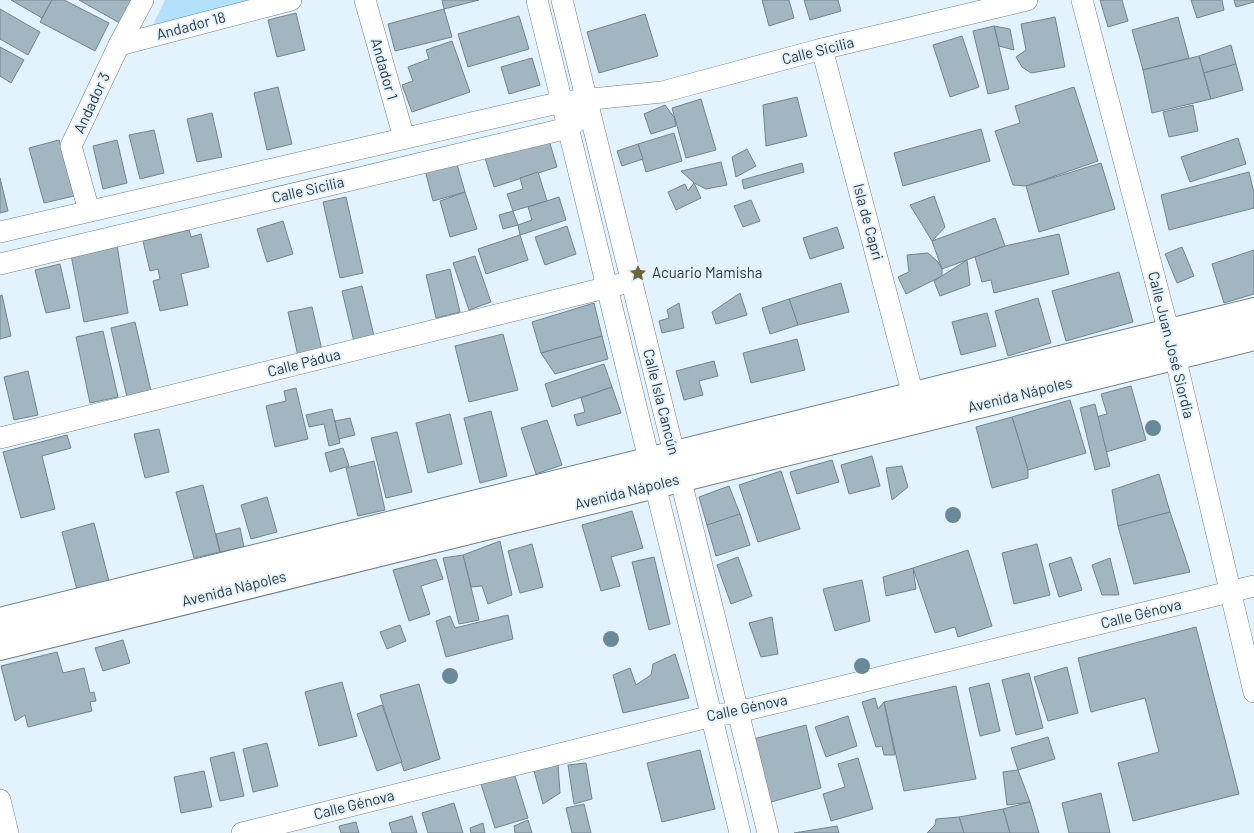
<svg xmlns="http://www.w3.org/2000/svg" width="1254" height="833" viewBox="0 0 1254 833" font-family="Barlow,sans-serif">
	<style>
		.green { fill: #b2e1fc }
		.building { fill: #a2b6c2; stroke: #728490 }
		.lines { fill: none; stroke-linecap: round; stroke-linejoin: round }
		.minor-casing { stroke: #6e818c; stroke-width: 22 }
		.major-casing { stroke: #6e818c; stroke-width: 28 }
		.minor { stroke: #fff; stroke-width: 21 }
		.major { stroke: #fff; stroke-width: 26 }
		.tree { fill: #698999 }
		.labels { text-anchor: middle; stroke-width: 4; stroke-linejoin: round; paint-order: stroke }
		.street-label { font-size: 15px; fill: #323a3f; stroke: #e3f3fd }
		.poi-label { font-size: 15px; fill: #323a3f; stroke: #e3f3fd; text-anchor: start }
	</style>
	<rect width="100%" height="100%" fill="#e3f3fd"/>
	<!-- green -->
	<path class="green" d="M165,0h86l-101,31z"/>
	<!-- building -->
	<g class="building">
		<path d="M11,0h41l-10,18z"/>
		<path d="M52,0h12l45,23 -14,28 -55,-29z"/>
		<path d="M79,0h53l-7,26z"/>
		<path d="M442,0h37l-35,9z"/>
		<path d="M762,0h27l5,18 -25,8z"/>
		<path d="M804,0h34l3,11 -31,9z"/>
		<path d="M1100,0h22l6,21 -20,6z"/>
		<path d="M1191,0h31l2,10 -27,8z"/>
		<path d="M1234,0h20v2l-18,5z"/>
		<path d="M0,9l40,23 -12,23 -28,-16z"/>
		<path d="M444,9l8,28 -57,14 -7,-27z"/>
		<path d="M296,13l9,37 -28,7 -9,-37z"/>
		<path d="M645,14l13,42 -59,17 -12,-41z"/>
		<path d="M519,16l10,33 -61,18 -10,-33z"/>
		<path d="M1055,17l10,50 -34,6 -9,-6 -6,-10 10,-7 -5,-26z"/>
		<path d="M1178,17l11,41 -46,12 -11,-40z"/>
		<path d="M994,26l16,3 4,21 -15,-4z"/>
		<path d="M994,26l15,63 -21,5 -15,-63z"/>
		<path d="M962,36l17,51 -29,10 -17,-52z"/>
		<path d="M452,41l18,51 -58,20 -10,-27 11,-4 -5,-14 21,-8 -3,-9z"/>
		<path d="M1231,45l5,19 -32,9 -5,-17z"/>
		<path d="M0,47l24,13 -13,23 -11,-7z"/>
		<path d="M1199,56l12,43 -59,14 -9,-43z"/>
		<path d="M532,58l8,27 -31,9 -8,-27z"/>
		<path d="M1236,64l7,26 -32,9 -7,-26z"/>
		<path d="M278,87l14,57 -25,6 -13,-57z"/>
		<path d="M1074,87l24,74 -72,25 -13,-1 -18,-54 25,-8 -5,-17z"/>
		<path d="M797,97l10,39 -41,10 -3,-41z"/>
		<path d="M701,99l15,51 -30,8 -14,-50z"/>
		<path d="M665,105l9,12 2,9 -25,8 -7,-20z"/>
		<path d="M1193,105l5,26 -29,6 -6,-25z"/>
		<path d="M212,113l10,44 -25,5 -10,-43z"/>
		<path d="M981,129l9,32 -87,25 -9,-33z"/>
		<path d="M154,130l10,43 -24,6 -11,-44z"/>
		<path d="M674,133l8,28 -36,11 -8,-28z"/>
		<path d="M548,137l9,30 -63,20 -9,-29z"/>
		<path d="M1238,138l8,26 -56,18 -9,-25z"/>
		<path d="M59,140l15,56 -30,7 -15,-55z"/>
		<path d="M117,140l10,43 -24,6 -10,-43z"/>
		<path d="M638,144l5,15 -21,7 -5,-15z"/>
		<path d="M747,149l9,17 -20,11 -4,-20z"/>
		<path d="M456,161l9,31 -32,9 -8,-31z"/>
		<path d="M721,162l6,23 -21,4 -12,-6 -13,-12z"/>
		<path d="M802,163l2,9 -60,17 -2,-9z"/>
		<path d="M1101,163l14,46 -76,23 -13,-46z"/>
		<path d="M538,172l9,29 -34,10 -6,-17 16,-5 -3,-11z"/>
		<path d="M1249,172l5,21v15l-85,22 -8,-35z"/>
		<path d="M0,178l8,33 -8,2z"/>
		<path d="M694,183l7,15 -25,12 -8,-18 17,-8 3,7z"/>
		<path d="M465,192l12,37 -27,8 -10,-36z"/>
		<path d="M934,196l11,31 -13,14 -22,-36z"/>
		<path d="M346,197l17,76 -23,5 -17,-76z"/>
		<path d="M559,197l7,23 -46,15 -2,-10 14,-5 -4,-13z"/>
		<path d="M751,200l9,21 -17,6 -9,-21z"/>
		<path d="M513,211l5,14 -15,4 -4,-14z"/>
		<path d="M995,218l10,28 -63,23 -10,-28z"/>
		<path d="M283,221l10,33 -26,8 -10,-33z"/>
		<path d="M567,226l9,28 -31,11 -10,-28z"/>
		<path d="M837,227l7,21 -34,11 -7,-21z"/>
		<path d="M189,230l2,7 10,-3 8,33 -28,7 7,31 -28,6 -7,-30 7,-2 -2,-10 -8,2 -7,-30z"/>
		<path d="M1059,234l10,40 -75,19 -3,-13 -9,2 -7,-25 30,-11z"/>
		<path d="M520,235l8,25 -42,14 -8,-25z"/>
		<path d="M117,245l11,68 -44,9 -13,-67z"/>
		<path d="M1182,247l12,29 -17,7 -12,-29z"/>
		<path d="M1254,250v44l-30,9 -12,-39z"/>
		<path d="M928,253l10,9 4,7v7l-36,18 -8,-17 11,-5 -2,-17z"/>
		<path d="M475,256l16,46 -22,8 -16,-47z"/>
		<path d="M967,260l3,25 -30,11 -6,-15z"/>
		<path d="M60,264l10,44 -24,5 -11,-43z"/>
		<path d="M450,269l10,43 -24,6 -10,-43z"/>
		<path d="M1119,272l14,50 -67,19 -14,-50z"/>
		<path d="M841,283l8,29 -51,13 -9,-26z"/>
		<path d="M362,286l13,54 -20,6 -13,-55z"/>
		<path d="M740,293l7,22 -31,9 -4,-12z"/>
		<path d="M2,295l9,41 -11,3v-43z"/>
		<path d="M1038,298l13,45 -43,13 -13,-45z"/>
		<path d="M789,299l9,26 -28,9 -8,-26z"/>
		<path d="M594,303l8,33 -61,17 -9,-31z"/>
		<path d="M679,303l5,25 -22,5 -3,-12 10,-3 -2,-8z"/>
		<path d="M312,307l10,43 -24,6 -10,-44z"/>
		<path d="M987,313l9,33 -35,9 -9,-33z"/>
		<path d="M135,322l16,69 -24,6 -16,-69z"/>
		<path d="M103,331l15,66 -28,6 -14,-66z"/>
		<path d="M503,334l15,56 -49,12 -14,-56z"/>
		<path d="M602,336l6,23 -53,15 -14,-21z"/>
		<path d="M797,339l8,31 -54,13 -8,-30z"/>
		<path d="M714,361l4,15 -19,5 4,14 -19,5 -8,-29z"/>
		<path d="M604,364l8,23 -60,20 -7,-23z"/>
		<path d="M28,371l10,44 -24,5 -10,-43z"/>
		<path d="M1131,386l15,54 -40,12 -10,-35 11,-3 -6,-20z"/>
		<path d="M612,387l9,26 -44,13 -3,-11 11,-3 -4,-14z"/>
		<path d="M296,388l12,51 -33,8 -9,-41 20,-5 -2,-10z"/>
		<path d="M1070,400l16,53 -58,17 -16,-53z"/>
		<path d="M1095,404l15,62 -15,4 -15,-62z"/>
		<path d="M332,409l8,34 -11,3 -5,-22 -15,3 -3,-12z"/>
		<path d="M491,411l16,65 -27,7 -16,-65z"/>
		<path d="M450,414l12,50 -34,9 -12,-50z"/>
		<path d="M1012,417l16,53v8l-36,10 -16,-61z"/>
		<path d="M350,418l5,17 -16,4 -4,-18z"/>
		<path d="M547,420l15,45 -26,9 -15,-46z"/>
		<path d="M159,429l10,43 -24,6 -11,-44z"/>
		<path d="M397,432l15,60 -26,6 -15,-60z"/>
		<path d="M67,435l4,13 -29,8 13,53 -34,9 -18,-66z"/>
		<path d="M343,448l6,18 -19,6 -5,-19z"/>
		<path d="M872,456l8,30 -31,8 -8,-29z"/>
		<path d="M832,460l7,22 -42,12 -7,-22z"/>
		<path d="M374,461l11,49 -27,6 -12,-48z"/>
		<path d="M902,466l6,21 -16,13 -6,-32z"/>
		<path d="M781,471l19,58 -42,13 -19,-57z"/>
		<path d="M1159,474l11,38 -52,14 -6,-36z"/>
		<path d="M203,485l17,67 -26,6 -18,-66z"/>
		<path d="M729,486l11,28 -31,12 -2,-1 -8,-28z"/>
		<path d="M267,497l10,35 -26,7 -10,-34z"/>
		<path d="M632,511l11,37 -32,9 9,29 -19,5 -19,-66z"/>
		<path d="M1170,512l20,60 -56,12 -16,-58z"/>
		<path d="M740,514l10,31 -34,11 -9,-31z"/>
		<path d="M94,523l15,58 -32,9 -15,-58z"/>
		<path d="M240,528l4,19 -24,5 -4,-18z"/>
		<path d="M500,541l12,54 -24,9 -6,-18 -11,1 -8,-32z"/>
		<path d="M532,544l11,43 -23,6 -12,-42z"/>
		<path d="M1037,544l13,51 -36,9 -12,-51z"/>
		<path d="M968,550l24,76 -34,11 -3,-10 -20,6 -22,-65z"/>
		<path d="M463,555l16,65 -20,4 -16,-66z"/>
		<path d="M654,557l16,67 -21,6 -17,-68z"/>
		<path d="M738,557l14,39 -21,8 -14,-39z"/>
		<path d="M1071,557l11,33 -23,7 -10,-33z"/>
		<path d="M1110,558l9,37h-17l-10,-30z"/>
		<path d="M436,559l7,20 -22,7 9,28 -21,7 -16,-51z"/>
		<path d="M913,568l3,21 -30,7 -3,-19z"/>
		<path d="M862,580l8,41 -35,10 -12,-42z"/>
		<path d="M508,615l5,24 -67,18 -10,-36 14,-5 5,12z"/>
		<path d="M772,617l6,37 -17,3 -12,-34z"/>
		<path d="M400,625l6,16 -19,8 -7,-17z"/>
		<path d="M1196,627l43,167 -106,27 -15,-58 41,-11 -14,-54 -54,14 -13,-54z"/>
		<path d="M123,640l7,23 -27,8 -8,-23z"/>
		<path d="M57,652l6,21 21,-5 6,25 4,-1 2,9 -6,1 2,9 -64,16 -3,-12 -10,6 -14,-55z"/>
		<path d="M675,654l14,44 -66,15 -10,-38 17,-7 6,17 15,-10 2,-11z"/>
		<path d="M1067,667l11,46 -30,8 -14,-44z"/>
		<path d="M1029,673l14,55 -27,7 -14,-55z"/>
		<path d="M342,682l15,54 -38,10 -14,-54z"/>
		<path d="M989,683l11,48 -20,5 -11,-48z"/>
		<path d="M419,684l21,75 -36,12 -24,-76z"/>
		<path d="M956,686l20,93 -72,12 -20,-89z"/>
		<path d="M875,698l3,11 6,-7 11,53h-11l-2,-9 -6,1 -14,-45z"/>
		<path d="M382,705l20,57 -25,9 -20,-57z"/>
		<path d="M848,716l9,30 -31,11 -11,-30z"/>
		<path d="M806,725l15,63 -57,16 -18,-63z"/>
		<path d="M1048,737l7,22 -37,11 -7,-22z"/>
		<path d="M267,743l11,43 -25,6 -10,-43z"/>
		<path d="M700,750l15,59 -53,13 -15,-59z"/>
		<path d="M234,752l10,44 -24,5 -10,-43z"/>
		<path d="M858,758l15,51 -42,12 -8,-27 22,-7 -7,-23z"/>
		<path d="M586,763l6,36 -18,5 -6,-39z"/>
		<path d="M558,764l2,29 -17,11 -9,-33z"/>
		<path d="M1018,770l12,32 -23,3 -4,-33z"/>
		<path d="M204,771l8,36 -31,6 -7,-36z"/>
		<path d="M514,773l14,45 -33,10 -14,-44z"/>
		<path d="M1101,793l9,40h-41l-7,-30z"/>
		<path d="M1030,802l9,31h-29l-7,-24z"/>
		<path d="M454,803l9,30h-35l-6,-20z"/>
		<path d="M584,804l7,29h-19l-6,-25z"/>
		<path d="M1003,809l7,24h-46l-5,-16z"/>
		<path d="M412,816l5,17h-25l-3,-10z"/>
		<path d="M959,817l5,16h-37l8,-8 1,-6z"/>
		<path d="M528,820l4,13h-17l-1,-7z"/>
		<path d="M356,822l3,11h-18l-2,-7z"/>
		<path d="M483,823l2,10h-14l-1,-5z"/>
		<path d="M837,826l2,7h-45z"/>
	</g>
	<g class="lines">
		<!-- minor casing -->
		<g class="minor-casing">
			<g id="minor">
				<path d="M365,0l39,138"/>
				<path d="M537,0l203,833"/>
				<path d="M562,0l206,833"/>
				<path d="M1082,0l93,356 79,336"/>
				<path d="M119,45l172,-45"/>
				<path d="M822,49l91,346"/>
				<path d="M89,211l-18,-65 48,-101 24,-45"/>
				<path d="M0,232l562,-130 100,-10 160,-43 205,-49"/>
				<path d="M0,264l568,-136 10,-8"/>
				<path d="M0,438l621,-154"/>
				<path d="M0,800l8,33"/>
				<path d="M242,833l470,-117 26,-4 516,-126"/>
			</g>
		</g>
		<!-- major casing -->
		<g class="major-casing">
			<g id="major">
				<path d="M0,621l1254,-310"/>
				<path d="M0,647l1254,-310"/>
			</g>
		</g>
		<!-- minor -->
		<use href="#minor" class="minor"/>
		<!-- major -->
		<use href="#major" class="major"/>
	</g>
	<!-- trees -->
	<g class="tree">
		<circle cx="1153" cy="428" r="8"/>
		<circle cx="953" cy="515" r="8"/>
		<circle cx="611" cy="639" r="8"/>
		<circle cx="862" cy="666" r="8"/>
		<circle cx="450" cy="676" r="8"/>
	</g>
	<!-- icons -->
	<defs>
		<g id="sight-bare" transform="scale(1.35)"><path d="M0-6L1.8-2.2L6-1.7L2.9 1.2L3.7 5.4L0 3.3L-3.7 5.4L-2.9 1.2L-6-1.7L-1.8-2.2Z" fill="#6d6633" stroke="#e3f3fd" stroke-width="2.5" paint-order="stroke"/></g>
	</defs>
	<g fill-rule="evenodd">
		<use href="#sight-bare" x="638" y="273"/>
	</g>
	<g class="labels">
		<!-- street labels -->
		<g class="street-label">
			<text transform="translate(191 26) rotate(-15)" y="5">Andador 18</text>
			<text transform="translate(818 51) rotate(-14)" y="5">Calle Sicilia</text>
			<text transform="translate(384 69) rotate(74)" y="5">Andador 1</text>
			<text transform="translate(92 103) rotate(-65)" y="5">Andador 3</text>
			<text transform="translate(308 190) rotate(-13)" y="5">Calle Sicilia</text>
			<text transform="translate(868 222) rotate(75)" y="5">Isla de Capri</text>
			<text transform="translate(1171 345) rotate(76)" y="5">Calle Juan José Siordia</text>
			<text transform="translate(304 363) rotate(-14)" y="5">Calle Pádua</text>
			<text transform="translate(1020 395) rotate(-14)" y="5">Avenida Nápoles</text>
			<text transform="translate(661 402) rotate(76)" y="5">Calle Isla Cancún</text>
			<text transform="translate(627 492) rotate(-14)" y="5">Avenida Nápoles</text>
			<text transform="translate(234 589) rotate(-14)" y="5">Avenida Nápoles</text>
			<text transform="translate(1141 614) rotate(-14)" y="5">Calle Génova</text>
			<text transform="translate(747 708) rotate(-12)" y="5">Calle Génova</text>
			<text transform="translate(354 805) rotate(-14)" y="5">Calle Génova</text>
		</g>
		<!-- poi labels -->
		<g class="poi-label">
			<text x="652" y="278">Acuario Mamisha</text>
		</g>
	</g>
</svg>
